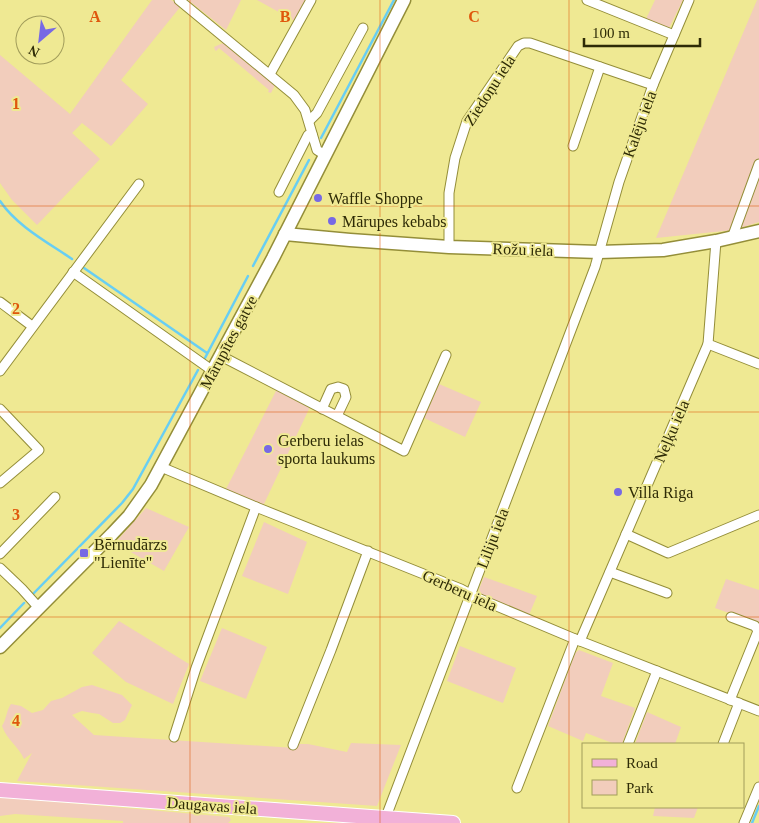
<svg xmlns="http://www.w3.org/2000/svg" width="759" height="823" viewBox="0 0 759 823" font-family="Georgia,serif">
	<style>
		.green { fill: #f2cdbc }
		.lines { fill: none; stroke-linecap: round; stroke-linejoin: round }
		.stream { stroke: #68cef3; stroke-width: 2.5 }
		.street-casing { stroke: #948e39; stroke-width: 11 }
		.secondary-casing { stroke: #948e39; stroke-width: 15 }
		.primary-casing { stroke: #fff; stroke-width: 16 }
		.street { stroke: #fff; stroke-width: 9 }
		.secondary { stroke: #fff; stroke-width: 12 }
		.primary { stroke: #f2b1d8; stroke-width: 14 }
		.grid { fill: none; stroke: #df570c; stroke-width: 1; stroke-opacity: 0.55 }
		.poi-dot { fill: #7769e4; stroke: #efe993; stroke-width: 2 }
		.labels { text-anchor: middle; stroke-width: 4; stroke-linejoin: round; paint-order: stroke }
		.street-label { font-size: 16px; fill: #2e2b06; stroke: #efe993 }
		.poi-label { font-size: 16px; fill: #2e2b06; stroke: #efe993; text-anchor: start }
		.grid-label { font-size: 16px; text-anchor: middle; font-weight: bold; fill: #df570c; stroke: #efe993; stroke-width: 4; stroke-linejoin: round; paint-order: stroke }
	</style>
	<rect width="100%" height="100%" fill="#efe993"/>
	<!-- green -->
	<g class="green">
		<path d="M152,0h19l10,6 -60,74 27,24 -37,42 -29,-23 -10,10 28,26 -63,66 -25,-25 -12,-17v-128l70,59z"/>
		<path d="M188,0h53l-15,30z"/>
		<path d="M257,0h49l-11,21z"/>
		<path d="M655,0h28l-14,28 -23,-9z"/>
		<path d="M757,0h2v222l-25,8 -78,8z"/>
		<path d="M223,43l6,3 42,34 4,5 -4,8 -3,-1 1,-2 -50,-42 -3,3 -1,-1 -1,-3z"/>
		<path d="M439,384l42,18 -16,35 -41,-19z"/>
		<path d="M277,389l33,18 -47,99 -38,-15z"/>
		<path d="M146,508l43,19 -25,44 -49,-28z"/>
		<path d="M264,522l43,20 -19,52 -46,-18z"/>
		<path d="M484,577l53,19 -8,19 -48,-21 -2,-5z"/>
		<path d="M726,579l33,11v34l-44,-16z"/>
		<path d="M119,621l70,43 -16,40 -47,-22 -34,-29z"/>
		<path d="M222,628l45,19 -21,52 -46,-18z"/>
		<path d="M460,646l56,22 -13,35 -56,-22z"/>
		<path d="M579,650l34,13 -12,33 34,12 -13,36h-7l-29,-11 -3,8 -35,-15 27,-73z"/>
		<path d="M92,685l30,10 10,10 -7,15 -5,3h-7l-14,-9 -7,-1 -10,-2 -10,4 22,20 201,13 3,-4h10l39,8 4,-9 50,2 -24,61 -360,-25 15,-28 -8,6c-5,-12 -17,-19 -22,-33 5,-8 4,-15 9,-22l10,2 11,7 11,-3 8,-9 11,-3 20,-11z"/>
		<path d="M647,712l34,15 -6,17h-40z"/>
		<path d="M0,797l229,20 2,3 -3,3h-105v-2l-108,-7 -15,2z"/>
		<path d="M655,807h43l-4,11 -41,-2z"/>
	</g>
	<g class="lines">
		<!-- stream -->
		<g class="stream">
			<path d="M321,138l73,-138"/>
			<path d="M0,201c17,25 47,41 72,58"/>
			<path d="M253,266l56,-106"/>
			<path d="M84,268l123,85"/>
			<path d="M205,358l43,-82"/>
			<path d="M33,594l89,-91 11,-14 65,-119"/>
			<path d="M0,628l24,-25"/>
			<path d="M752,823l7,-17"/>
		</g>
		<!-- street casing -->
		<g class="street-casing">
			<g id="street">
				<path d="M179,0l115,95 11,15 12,40 8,5"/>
				<path d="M587,0l87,35"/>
				<path d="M270,74l41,-74"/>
				<path d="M309,121l8,-8 46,-85"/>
				<path d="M573,146l27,-79"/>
				<path d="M279,192l29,-57 4,-1"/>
				<path d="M732,238l27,-74"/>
				<path d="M449,247v-54l6,-35 12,-37 51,-75 6,-3h6l123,42"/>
				<path d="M73,272l140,99"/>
				<path d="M0,302l32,24"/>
				<path d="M708,344l51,20"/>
				<path d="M221,356l183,95 42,-96"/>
				<path d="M0,371l139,-187"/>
				<path d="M0,409l39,41 -39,33"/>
				<path d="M322,409l9,-20 7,-2 6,2 2,8 -9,19"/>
				<path d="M161,467l95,40 205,82 19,10 95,40 184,72"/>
				<path d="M626,534l42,19 91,-38"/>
				<path d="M0,554l55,-57"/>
				<path d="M0,568l22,21 17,19"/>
				<path d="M610,572l57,21"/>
				<path d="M580,641l128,-297 8,-103"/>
				<path d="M730,700l28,-69 -3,-5 -24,-9"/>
				<path d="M174,737l22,-69 60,-161"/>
				<path d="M628,744l29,-73"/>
				<path d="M723,744l16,-41"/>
				<path d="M293,745l38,-95 37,-99"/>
				<path d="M517,788l58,-149"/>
				<path d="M384,822l211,-555 24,-85 34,-97 36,-85"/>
				<path d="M744,823l15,-36"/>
			</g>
		</g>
		<!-- secondary casing -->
		<g class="secondary-casing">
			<g id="secondary">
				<path d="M285,234l65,6 99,7 150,5 64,-2 53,-9 43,-10"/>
				<path d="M0,647l112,-113 17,-18 22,-31 122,-227 131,-258"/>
			</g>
		</g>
		<!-- primary casing -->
		<g class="primary-casing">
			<path id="primary" d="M0,790l453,33"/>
		</g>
		<!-- street -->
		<use href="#street" class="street"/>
		<!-- secondary -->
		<use href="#secondary" class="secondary"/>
		<!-- primary -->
		<use href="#primary" class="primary"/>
	</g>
	<!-- grid -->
	<path class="grid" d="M190,0v823M380,0v823M569,0v823M0,206h759M0,412h759M0,617h759"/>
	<!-- markers -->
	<g class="poi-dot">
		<circle cx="318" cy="198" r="5"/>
		<circle cx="332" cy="221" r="5"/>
		<circle cx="268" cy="449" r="5"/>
		<circle cx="618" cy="492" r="5"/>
		<rect x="79" y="548" width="10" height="10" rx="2.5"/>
	</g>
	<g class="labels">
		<!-- street labels -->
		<g class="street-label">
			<text transform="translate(489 90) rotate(-57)" y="6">Ziedoņu iela</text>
			<text transform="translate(639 124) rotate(-70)" y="6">Kalēju iela</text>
			<text transform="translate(523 249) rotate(2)" y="6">Rožu iela</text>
			<text transform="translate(228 342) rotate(-62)" y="6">Mārupītes gatve</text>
			<text transform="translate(671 431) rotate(-67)" y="6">Neļķu iela</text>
			<text transform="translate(492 538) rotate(-69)" y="6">Liliju iela</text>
			<text transform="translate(460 590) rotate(24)" y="6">Gerberu iela</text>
			<text transform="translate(212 805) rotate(4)" y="6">Daugavas iela</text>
		</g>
		<!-- poi labels -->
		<g class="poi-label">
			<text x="328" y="204">Waffle Shoppe</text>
			<text x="342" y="227">Mārupes kebabs</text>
			<text x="278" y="446">Gerberu ielas<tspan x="278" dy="18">sporta laukums</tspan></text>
			<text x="628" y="498">Villa Riga</text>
			<text x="94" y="550">Bērnudārzs<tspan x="94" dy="18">"Lienīte"</tspan></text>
		</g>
	</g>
	<g class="grid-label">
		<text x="95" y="22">A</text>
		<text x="285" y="22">B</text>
		<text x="474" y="22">C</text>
		<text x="16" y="109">1</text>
		<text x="16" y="314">2</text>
		<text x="16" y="520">3</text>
		<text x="16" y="726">4</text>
	</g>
	<!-- legend -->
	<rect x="582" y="743" width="162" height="65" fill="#efe993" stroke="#a29d5b"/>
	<rect x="592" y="759" width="25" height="8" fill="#f2b1d8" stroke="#a29d5b"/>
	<text x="626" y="768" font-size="15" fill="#2e2b06">Road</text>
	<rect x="592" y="780" width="25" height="15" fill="#f2cdbc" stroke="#a29d5b"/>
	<text x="626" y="793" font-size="15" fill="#2e2b06">Park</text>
	<!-- north arrow -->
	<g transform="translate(40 40) rotate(208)"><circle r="24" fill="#efe993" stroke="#a29d5b"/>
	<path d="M0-4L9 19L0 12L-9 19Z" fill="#7769e4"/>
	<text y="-8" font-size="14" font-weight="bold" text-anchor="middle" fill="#2e2b06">N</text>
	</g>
	<!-- scale -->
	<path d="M584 38v8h116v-8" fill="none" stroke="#2e2b06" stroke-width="2.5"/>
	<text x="592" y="38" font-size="15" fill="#2e2b06" stroke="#efe993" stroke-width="4" paint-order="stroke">100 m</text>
</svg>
